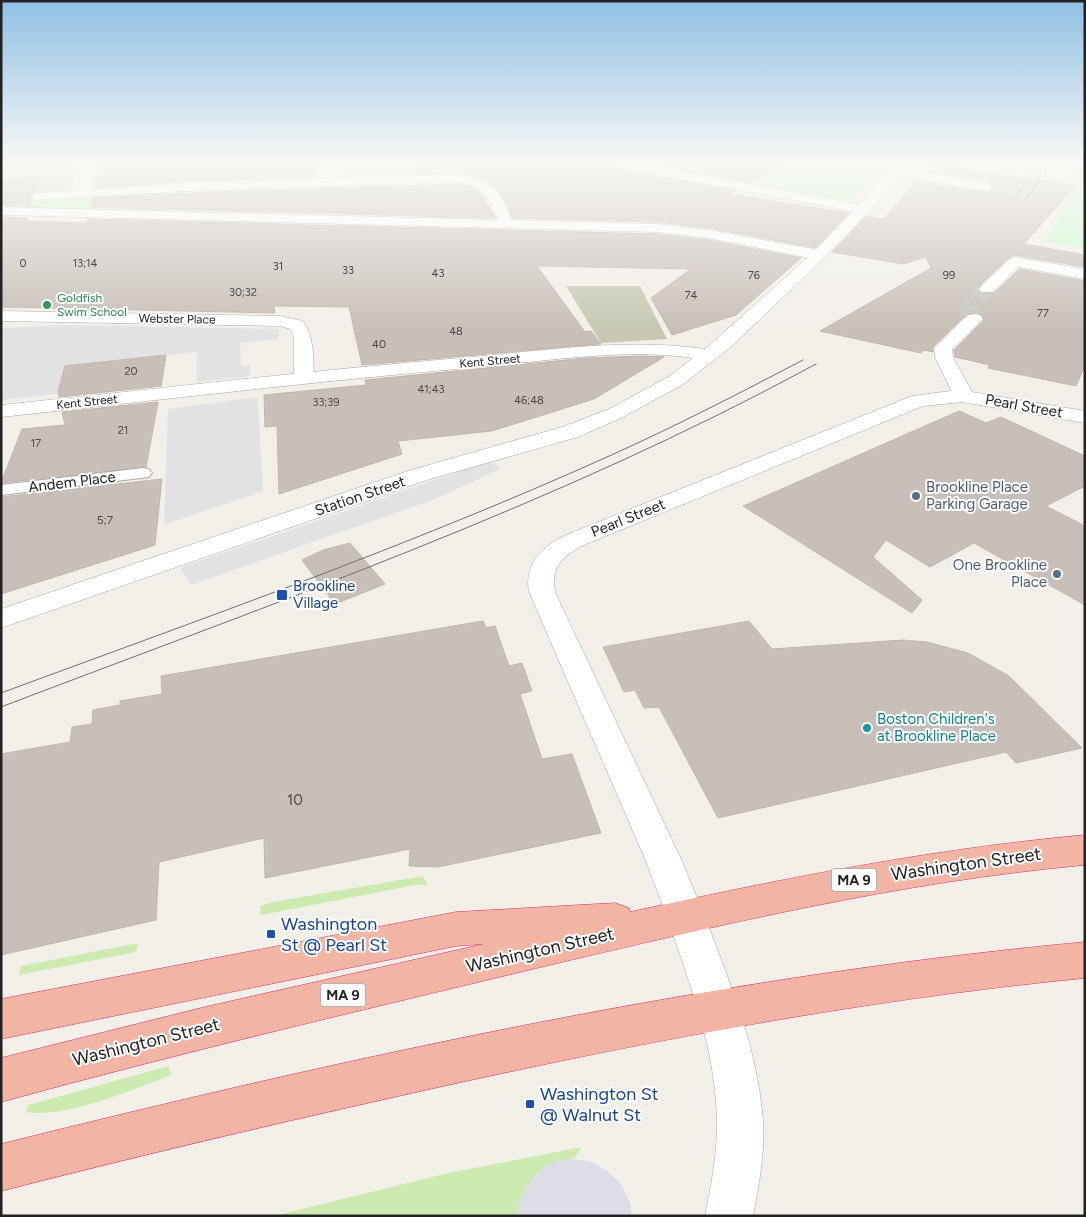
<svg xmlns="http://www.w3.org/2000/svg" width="1086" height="1217" viewBox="0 0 1086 1217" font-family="Figtree,sans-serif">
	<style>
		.religious { fill: #d0d0d0 }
		.construction { fill: #c7c7b4 }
		.grass { fill: #cdebb0 }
		.park { fill: #c8facc }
		.parking { fill: #e2e2e2 }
		.plaza { fill: #dddde8 }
		.building { fill: #c7bfb8; stroke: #c4b6ab }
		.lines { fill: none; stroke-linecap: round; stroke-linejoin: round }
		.minor-tunnel { stroke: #c8c6c1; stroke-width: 17; stroke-dasharray: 17 9; stroke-linecap: butt }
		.service-casing { stroke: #a9a9a9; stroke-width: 2 }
		.minor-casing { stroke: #a9a9a9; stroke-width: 1 }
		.tertiary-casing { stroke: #a9a9a9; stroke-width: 1 }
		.trunk-casing { stroke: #dc2a67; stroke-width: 1 }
		.service { fill: #fff; fill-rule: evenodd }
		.minor { fill: #fff; fill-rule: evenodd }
		.tertiary { fill: #fff; fill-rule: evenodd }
		.trunk { fill: #f2b4a3; fill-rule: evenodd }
		.tram { stroke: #707070; stroke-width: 1 }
		.leisure-dot { fill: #2e9e5b; stroke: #fff; stroke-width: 2 }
		.service-dot { fill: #5c6f8a; stroke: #fff; stroke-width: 2 }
		.transit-dot { fill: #1a4fb4; stroke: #fff; stroke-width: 2 }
		.culture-dot { fill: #0f9aa8; stroke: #fff; stroke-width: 2 }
		.labels { text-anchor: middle; stroke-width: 4; stroke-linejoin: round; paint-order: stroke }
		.far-number-label { font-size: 11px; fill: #4b4948 }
		.far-leisure-label { font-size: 12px; fill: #27864d; stroke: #fff; text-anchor: start }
		.far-street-label { font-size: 12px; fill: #222; stroke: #fff }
		.number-label { font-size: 12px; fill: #4b4948 }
		.shield { fill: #fff; stroke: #646464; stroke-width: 1 }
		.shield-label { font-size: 14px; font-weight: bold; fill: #222 }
		.street-label { font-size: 15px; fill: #222; stroke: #fff }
		.service-label { font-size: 15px; fill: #4e5e75; stroke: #fff; text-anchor: start }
		.transit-label { font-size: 15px; fill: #164399; stroke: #fff; text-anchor: start }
		.culture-label { font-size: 15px; fill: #0d838f; stroke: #fff; text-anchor: start }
		.near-number-label { font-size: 15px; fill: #4b4948 }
		.near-street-label { font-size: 18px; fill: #222; stroke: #fff }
		.near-transit-label { font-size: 18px; fill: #164399; stroke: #fff; text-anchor: start }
	</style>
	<rect width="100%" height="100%" fill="#f2efe9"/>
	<!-- religious -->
	<path class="religious" d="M1,163h76l-6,27 -70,6z"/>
	<!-- construction -->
	<path class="construction" d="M566,286h74l27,53 -66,4z"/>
	<!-- grass -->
	<g class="grass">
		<path d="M423,876l5,9h-13l-154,30 -1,-9 13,-4z"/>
		<path d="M138,943l-2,9 -117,23 2,-9z"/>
		<path d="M169,1066l2,9c-36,14 -107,44 -145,37l2,-7z"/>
		<path d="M581,1147l-7,12c-31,-1 -54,28 -57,57h-243l170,-42z"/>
	</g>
	<!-- park -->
	<g class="park">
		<path d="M348,163h47v12l-49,2z"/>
		<path d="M800,163h26l54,10 -29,30 -112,-21 25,-14 19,4z"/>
		<path d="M1077,163h8v85l-39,-6 25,-45z"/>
		<path d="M182,191l-7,21 -174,-5v-3z"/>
	</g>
	<!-- parking -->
	<g class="parking">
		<path d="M64,325l215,4 -1,10 -38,4 1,23 9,-1v11l-53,6v-30l-131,14 -8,28 -57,6v-72z"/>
		<path d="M258,397l5,94 -99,34 4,-116z"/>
		<path d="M490,461l11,8 -66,30 -244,86 -11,-17z"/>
	</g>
	<!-- plaza -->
	<path class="plaza" d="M566,1159l24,2 16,9 15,14 9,18 2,14h-115l3,-16 9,-18 20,-18z"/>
	<!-- building -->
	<g class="building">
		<path d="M101,163h218l-5,14 -127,4 -91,7z"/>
		<path d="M416,163h193l8,6 118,22 -6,3 120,19 -33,35 -107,-20 -52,-6 -144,-4 -13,-25 -12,-11 -29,-10 -44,2z"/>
		<path d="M648,163h140l-37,20z"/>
		<path d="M930,163h34l-2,6 113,17 -51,58 61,11v12l-71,-12 -5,3 -29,27 -3,5 4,4 13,-1 25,-24 66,12v84l-9,21 -88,-18 2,-3 -35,-8 -1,-7 30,-30 -4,-7 -13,1 -34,33v5l-9,-2 -3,3 -101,-22 111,-63 -5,-11 -23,7 -71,-12 35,-36 17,3 32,-38 72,12 8,-5 -8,-7 -64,-11z"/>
		<path d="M37,177l-4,17 -3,3 1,9 -30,-1v-25z"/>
		<path d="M459,184l14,4 10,8 12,22 -404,-11 3,-9 93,-5z"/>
		<path d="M1,217l27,1 -1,3 60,2 1,-4 569,15 52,6 92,18 -65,57 -64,20 -21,-37 40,-29 -154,-3 48,66 6,-1 10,13 -239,21 -13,-58 -75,-1 1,7 -274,-6z"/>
		<path d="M166,355l-5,31 -102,11 -1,-5 7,-26z"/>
		<path d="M642,356l22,1 -70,42 -102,32 -94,10 4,13 -123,40 -2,-68 -12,1 -1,-32 102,-10 -1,-5 221,-22z"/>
		<path d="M158,402l-12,65 -145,16 21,-54 43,-4 -3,-13z"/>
		<path d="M959,411l27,12 15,-6 84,39v30l-39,20 39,20v79l-111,-62 -44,24 -44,-27 -13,17 49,43 -10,13 -169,-107z"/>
		<path d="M162,479l-7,66 -154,49v-97z"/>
		<path d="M350,543l35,41 -50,20 -33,-44 21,-10z"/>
		<path d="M483,621l3,7 9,-2 14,40 13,-3 10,28 -12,3 22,65 30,-5 29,79 -163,34 -29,-1 1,-17 -145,29 -1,-40 -105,24 -3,58 -155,35v-201l69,-12 2,-15 20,-3 1,-14 27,-5v-4l42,-7 -1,-18z"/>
		<path d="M749,621l23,28 131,-9 24,2 41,11 41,23 73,72 -66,15 -10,-11 -288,66 -59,-111 -15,1 -9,-18 -11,2 -21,-45z"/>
	</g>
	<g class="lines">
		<!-- minor-tunnel -->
		<path class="minor-tunnel" d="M974,319l-5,-12 18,-18"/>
		<!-- service casing -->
		<g class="service-casing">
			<path id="service" d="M143,468l6,1 3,4 -3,4 -148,18v-10z"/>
		</g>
		<!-- minor casing -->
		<g class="minor-casing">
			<g id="minor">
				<path d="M83,163h12l-4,27 96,-7 272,-9c33,6 41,16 53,46l145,4 52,6 110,20 8,5 -8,5 -110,-22 -52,-6 -656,-17v-8l497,13c-8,-22 -15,-34 -39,-38l-272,9 -153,9 -2,-3 7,-4 39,-3z"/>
				<path d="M611,163h26l224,42 7,4 -7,4 -244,-46z"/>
				<path d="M842,163h28l118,20 6,4 -6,4 -140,-24z"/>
				<path d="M1015,257l70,12v10l-67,-12 -25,25h-12l-2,-3 2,-3 29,-27z"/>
				<path d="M1,311l279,5 23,5c12,18 10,38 11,58l-3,4h-14l-3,-4v-42l-4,-8 -10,-3 -279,-5z"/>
				<path d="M974,314l6,1 3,4 -31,30 1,8 19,35 113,19v12l-123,-21 -39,4 -339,139c-21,11 -34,22 -29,47l126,267 24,58 -5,12 -14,5 -14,-5 -27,-70 -116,-267c-5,-28 13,-46 37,-57l346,-139 39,-5 -16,-34 -1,-9 34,-33z"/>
			</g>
		</g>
		<!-- tertiary casing -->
		<g class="tertiary-casing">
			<g id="tertiary">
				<path d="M894,163h12l-29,40 -53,55 -91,87 -51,40 -59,32 -45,20 -151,43 -426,148v-19l410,-139 151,-43 47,-18 59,-32 25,-19c-70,-10 -144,3 -215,9 -159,14 -318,33 -477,50v-12c157,-16 314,-35 471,-48 77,-7 156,-19 233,-8l109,-97 53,-55z"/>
				<path d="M686,900l14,5 5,12c25,66 53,133 58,204 2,32 -4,64 -10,95h-48c6,-30 12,-60 12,-91 0,-72 -27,-141 -50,-208l5,-12z"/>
			</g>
		</g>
		<!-- trunk casing -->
		<g class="trunk-casing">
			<g id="trunk">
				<path d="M1085,835v30c-186,17 -366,60 -548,103 -179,43 -358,85 -536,134v-44l204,-51 279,-63 -28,2 -455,93v-40l455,-87 159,-9 14,5 1,4c151,-33 301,-63 455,-77z"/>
				<path d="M1085,942v36c-235,23 -465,68 -695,120 -130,29 -260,60 -389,93v-47c357,-89 718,-168 1084,-202z"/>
			</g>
		</g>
		<!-- service -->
		<use href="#service" class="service"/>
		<!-- minor -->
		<use href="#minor" class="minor"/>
		<!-- tertiary -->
		<use href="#tertiary" class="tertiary"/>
		<!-- trunk -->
		<use href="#trunk" class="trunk"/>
		<!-- tram -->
		<g class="tram">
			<path d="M1015,198l13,-19 5,-16"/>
			<path d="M1026,200l12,-18 5,-19"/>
			<path d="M1,693c203,-75 408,-147 606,-236 67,-30 131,-63 196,-97"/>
			<path d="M1,707c275,-105 556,-202 815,-343"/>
		</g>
	</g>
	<!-- sky -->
	<linearGradient id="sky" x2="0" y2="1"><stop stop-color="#8fc0e4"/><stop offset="0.49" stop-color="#f9f8f5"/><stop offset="1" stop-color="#f9f8f5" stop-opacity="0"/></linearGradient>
	<rect width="1086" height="333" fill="url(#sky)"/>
	<!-- markers -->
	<circle class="leisure-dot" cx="47" cy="305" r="5"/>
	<g class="service-dot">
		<circle cx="916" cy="496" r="5"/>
		<circle cx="1057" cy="574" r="5"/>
	</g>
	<g class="transit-dot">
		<rect x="276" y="589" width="12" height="12" rx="2.5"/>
		<rect x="266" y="929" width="10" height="10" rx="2.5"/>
		<rect x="525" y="1099" width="10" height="10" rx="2.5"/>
	</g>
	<circle class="culture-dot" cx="867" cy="728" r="5"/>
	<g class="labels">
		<!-- far-number labels -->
		<g class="far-number-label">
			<text x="23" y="267">0</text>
			<text x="85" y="267">13;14</text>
			<text x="278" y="270">31</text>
			<text x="348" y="274">33</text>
			<text x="438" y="277">43</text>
			<text x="754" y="279">76</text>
			<text x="949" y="279">99</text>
			<text x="243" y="296">30;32</text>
			<text x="691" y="299">74</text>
			<text x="1043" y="317">77</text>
			<text x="456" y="335">48</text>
			<text x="379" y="348">40</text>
			<text x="131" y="375">20</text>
			<text x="431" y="393">41;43</text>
			<text x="529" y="404">46;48</text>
			<text x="326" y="406">33;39</text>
			<text x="123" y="434">21</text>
			<text x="36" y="447">17</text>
		</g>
		<!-- far-leisure labels -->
		<g class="far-leisure-label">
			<text x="57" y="302">Goldfish<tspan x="57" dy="14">Swim School</tspan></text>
		</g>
		<!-- far-street labels -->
		<g class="far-street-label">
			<text transform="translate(177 319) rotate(1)" y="4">Webster Place</text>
			<text transform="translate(490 361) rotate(-5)" y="4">Kent Street</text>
			<text transform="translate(87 402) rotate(-6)" y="4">Kent Street</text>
		</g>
		<!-- number labels -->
		<g class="number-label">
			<text x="105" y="524">5;7</text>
		</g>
		<!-- shield labels -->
		<g class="shield">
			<rect x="831.5" y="868.5" width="45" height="23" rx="4"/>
			<rect x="320.5" y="983.5" width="45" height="23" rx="4"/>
		</g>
		<g class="shield-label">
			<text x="854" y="885">MA 9</text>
			<text x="343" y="1000">MA 9</text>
		</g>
		<!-- street labels -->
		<g class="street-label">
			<text transform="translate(1024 406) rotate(10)" y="5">Pearl Street</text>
			<text transform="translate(72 482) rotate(-7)" y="5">Andem Place</text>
			<text transform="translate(360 496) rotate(-19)" y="5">Station Street</text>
			<text transform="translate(628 518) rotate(-22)" y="5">Pearl Street</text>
		</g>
		<!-- service labels -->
		<g class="service-label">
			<text x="926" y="492">Brookline Place<tspan x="926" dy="17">Parking Garage</tspan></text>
			<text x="1047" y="570" text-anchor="end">One Brookline<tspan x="1047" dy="17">Place</tspan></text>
		</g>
		<!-- transit labels -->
		<g class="transit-label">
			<text x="293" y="591">Brookline<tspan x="293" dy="17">Village</tspan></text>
		</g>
		<!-- culture labels -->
		<g class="culture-label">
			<text x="877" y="724">Boston Children's<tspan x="877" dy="17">at Brookline Place</tspan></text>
		</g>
		<!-- near-number labels -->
		<g class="near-number-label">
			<text x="295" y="805">10</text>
		</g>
		<!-- near-street labels -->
		<g class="near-street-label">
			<text transform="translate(966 864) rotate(-8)" y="6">Washington Street</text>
			<text transform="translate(540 950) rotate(-13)" y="6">Washington Street</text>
			<text transform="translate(146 1042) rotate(-14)" y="6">Washington Street</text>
		</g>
		<!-- near-transit labels -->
		<g class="near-transit-label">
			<text x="281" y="930">Washington<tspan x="281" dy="21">St @ Pearl St</tspan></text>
			<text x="540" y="1100">Washington St<tspan x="540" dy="21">@ Walnut St</tspan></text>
		</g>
	</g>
	<!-- border -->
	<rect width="1086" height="1217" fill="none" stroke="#222222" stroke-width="5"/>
</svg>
